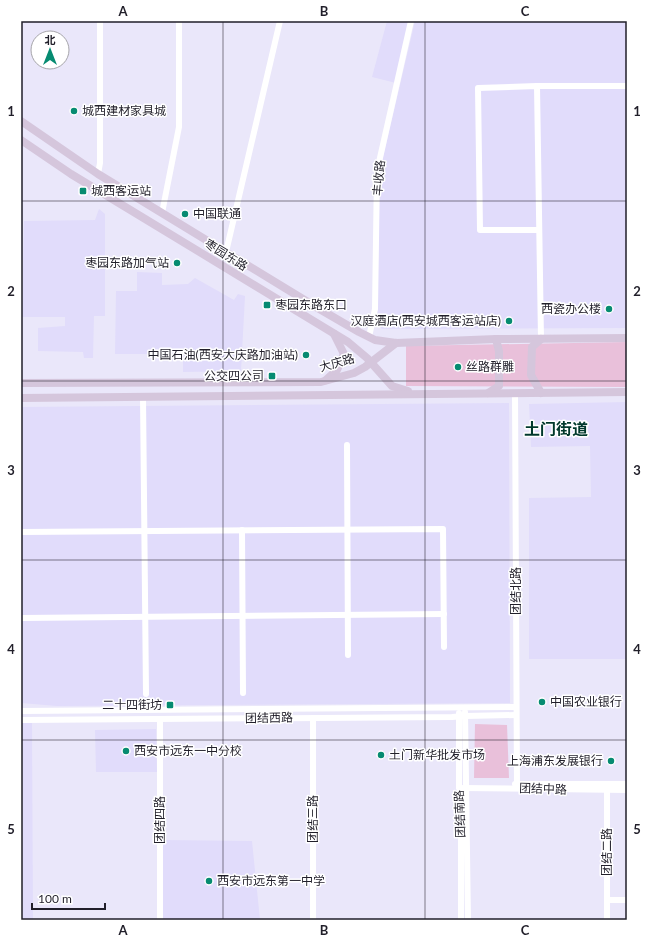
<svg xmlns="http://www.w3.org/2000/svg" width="648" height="941" viewBox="0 0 648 941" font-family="Lato,'Noto Sans SC',sans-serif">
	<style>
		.built { fill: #e1dcfb }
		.green { fill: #e9c0da }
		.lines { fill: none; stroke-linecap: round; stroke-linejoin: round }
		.minor { stroke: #fff; stroke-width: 6 }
		.major { stroke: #d5c6dc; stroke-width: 8 }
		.grid { fill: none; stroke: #211f2a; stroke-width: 1; stroke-opacity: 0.55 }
		.poi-dot { fill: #068b71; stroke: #fff; stroke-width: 1.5 }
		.labels { text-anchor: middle; stroke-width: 3; stroke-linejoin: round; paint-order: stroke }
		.poi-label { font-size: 12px; fill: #211f2a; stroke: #fff; text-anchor: start }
		.street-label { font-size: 12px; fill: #211f2a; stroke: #fff }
		.district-label { font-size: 16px; font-weight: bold; fill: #00382c; stroke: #fff }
		.neatline { fill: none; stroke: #211f2a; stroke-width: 1.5 }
		.grid-label { font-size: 13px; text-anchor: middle; font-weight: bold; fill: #211f2a }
	</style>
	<rect width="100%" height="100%" fill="#eae7fa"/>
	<!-- built -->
	<g class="built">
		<path d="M387,21h24l-15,62 -24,-6z"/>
		<path d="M415,21h212v307l-245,1 -5,-6 3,-153z"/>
		<path d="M99,209l6,5v102h-11l-1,42h-9l-1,-6 -45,-1v-23l27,-2v-9h-43l2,-96 71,-1z"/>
		<path d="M137,272l25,1v12l26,-1 7,-6 39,22 4,-6 7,2 -4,75 -58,1v-18h-68l1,-63h21z"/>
		<path d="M627,402v257h-98v-161l62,-1 -1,-51 -59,1 -2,-43z"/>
		<path d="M509,403l1,300 -453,3 -36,-3v-296z"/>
		<path d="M21,723h11l1,197h-12z"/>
		<path d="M156,729l1,43h-61l-1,-42z"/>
		<path d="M162,840l90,1 8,79h-98z"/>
	</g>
	<!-- green -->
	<g class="green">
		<path d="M627,342v45l-221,-1v-40z"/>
		<path d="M475,724l32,1 2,53h-35z"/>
	</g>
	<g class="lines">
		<!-- minor -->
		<g class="minor">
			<path d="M537,86h90"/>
			<path d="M98,174l2,-11v-142"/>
			<path d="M162,213l17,-86v-106"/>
			<path d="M539,230h-59l-2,-142 59,-2 4,253"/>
			<path d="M226,252l54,-231"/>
			<path d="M369,337l6,-28 2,-138 34,-150"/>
			<path d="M515,393l2,395"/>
			<path d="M143,397l3,297"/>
			<path d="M347,445l1,210"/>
			<path d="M242,530l1,163"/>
			<path d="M21,532l422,-3 1,118"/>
			<path d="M21,618l423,-4"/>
			<path d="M21,711l495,-4"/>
			<path d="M465,712l3,208"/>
			<path d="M459,713v75l2,5v127"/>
			<path d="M313,718v202"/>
			<path d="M160,719v201"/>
			<path d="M21,720l431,-3 13,-1 51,-1"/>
			<path d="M515,784h112"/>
			<path d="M607,786v134"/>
			<path d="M463,788l164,2"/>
			<path d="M607,900h20"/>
		</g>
		<!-- major -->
		<g class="major">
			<path d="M21,121l77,53 218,133 43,25 16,8 21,3 100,-4 131,-1"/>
			<path d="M21,140l50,34 277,168 19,16 25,28 16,5"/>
			<path d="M541,339l-9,8 -1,28 10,18"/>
			<path d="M326,380l11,-10 7,-16 -10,-20"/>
			<path d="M21,383l300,-1 33,-9 11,-6 31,-24"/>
			<path d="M488,393l11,-7v-35l-3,-12"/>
			<path d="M21,398l606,-6"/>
		</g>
	</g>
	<!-- grid -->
	<path class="grid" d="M223,21v899M425,21v899M21,201h606M21,381h606M21,560h606M21,740h606"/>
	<!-- markers -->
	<g class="poi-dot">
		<circle cx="74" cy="111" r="4"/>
		<rect x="79" y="187" width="8" height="8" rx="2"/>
		<circle cx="185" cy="214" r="4"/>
		<circle cx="177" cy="263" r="4"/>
		<rect x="263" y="301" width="8" height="8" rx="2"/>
		<circle cx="609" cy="309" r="4"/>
		<circle cx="509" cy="321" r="4"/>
		<circle cx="306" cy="355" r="4"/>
		<circle cx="458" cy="367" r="4"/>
		<rect x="268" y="372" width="8" height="8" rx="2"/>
		<circle cx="542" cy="702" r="4"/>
		<rect x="166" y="701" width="8" height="8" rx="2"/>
		<circle cx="126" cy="751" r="4"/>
		<circle cx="381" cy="755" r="4"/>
		<circle cx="611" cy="761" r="4"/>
		<circle cx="209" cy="881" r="4"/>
	</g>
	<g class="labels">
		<!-- poi labels -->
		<g class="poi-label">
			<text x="82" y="115">城西建材家具城</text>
			<text x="91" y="195">城西客运站</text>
			<text x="193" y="218">中国联通</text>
			<text x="169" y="267" text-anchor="end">枣园东路加气站</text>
			<text x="275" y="309">枣园东路东口</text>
			<text x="601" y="313" text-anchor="end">西瓷办公楼</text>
			<text x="501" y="325" text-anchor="end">汉庭酒店(西安城西客运站店)</text>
			<text x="298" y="359" text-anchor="end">中国石油(西安大庆路加油站)</text>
			<text x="466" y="371">丝路群雕</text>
			<text x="264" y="380" text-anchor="end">公交四公司</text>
			<text x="550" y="706">中国农业银行</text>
			<text x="162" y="709" text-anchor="end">二十四街坊</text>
			<text x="134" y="755">西安市远东一中分校</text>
			<text x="389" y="759">土门新华批发市场</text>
			<text x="603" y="765" text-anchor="end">上海浦东发展银行</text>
			<text x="217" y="885">西安市远东第一中学</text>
		</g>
		<!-- street labels -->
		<g class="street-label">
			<text transform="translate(379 178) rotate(-85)" y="4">丰收路</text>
			<text transform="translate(226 255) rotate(32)" y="4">枣园东路</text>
			<text transform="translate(337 363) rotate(-16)" y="4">大庆路</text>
			<text transform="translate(516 591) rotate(-90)" y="4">团结北路</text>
			<text transform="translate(269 718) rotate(-1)" y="4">团结西路</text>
			<text transform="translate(543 789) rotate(2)" y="4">团结中路</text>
			<text transform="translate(460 814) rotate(-92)" y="4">团结南路</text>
			<text transform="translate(313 819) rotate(-90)" y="4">团结三路</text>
			<text transform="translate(160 820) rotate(-90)" y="4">团结四路</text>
			<text transform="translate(607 852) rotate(-90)" y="4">团结二路</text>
		</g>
		<!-- district labels -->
		<g class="district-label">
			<text x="556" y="435">土门街道</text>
		</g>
	</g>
	<!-- border -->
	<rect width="648" height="941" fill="none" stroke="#ffffff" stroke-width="44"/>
	<!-- north arrow -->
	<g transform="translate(50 50)"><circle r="19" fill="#ffffff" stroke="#a6a5aa"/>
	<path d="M0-3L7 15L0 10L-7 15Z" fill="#068b71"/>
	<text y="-6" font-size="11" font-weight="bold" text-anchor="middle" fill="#211f2a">北</text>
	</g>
	<!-- scale -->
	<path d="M32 903v6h73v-6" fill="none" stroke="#211f2a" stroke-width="2"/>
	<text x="38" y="903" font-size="12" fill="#211f2a" stroke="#ffffff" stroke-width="3" paint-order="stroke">100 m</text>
	<rect x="22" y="22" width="604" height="897" class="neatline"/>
	<g class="grid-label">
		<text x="123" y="16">A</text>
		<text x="324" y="16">B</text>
		<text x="525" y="16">C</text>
		<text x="11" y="116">1</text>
		<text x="637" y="116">1</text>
		<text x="11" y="296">2</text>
		<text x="637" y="296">2</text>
		<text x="11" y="475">3</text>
		<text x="637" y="475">3</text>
		<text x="11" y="654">4</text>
		<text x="637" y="654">4</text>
		<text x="11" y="834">5</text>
		<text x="637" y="834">5</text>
		<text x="123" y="935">A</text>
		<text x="324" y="935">B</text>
		<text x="525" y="935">C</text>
	</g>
</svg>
